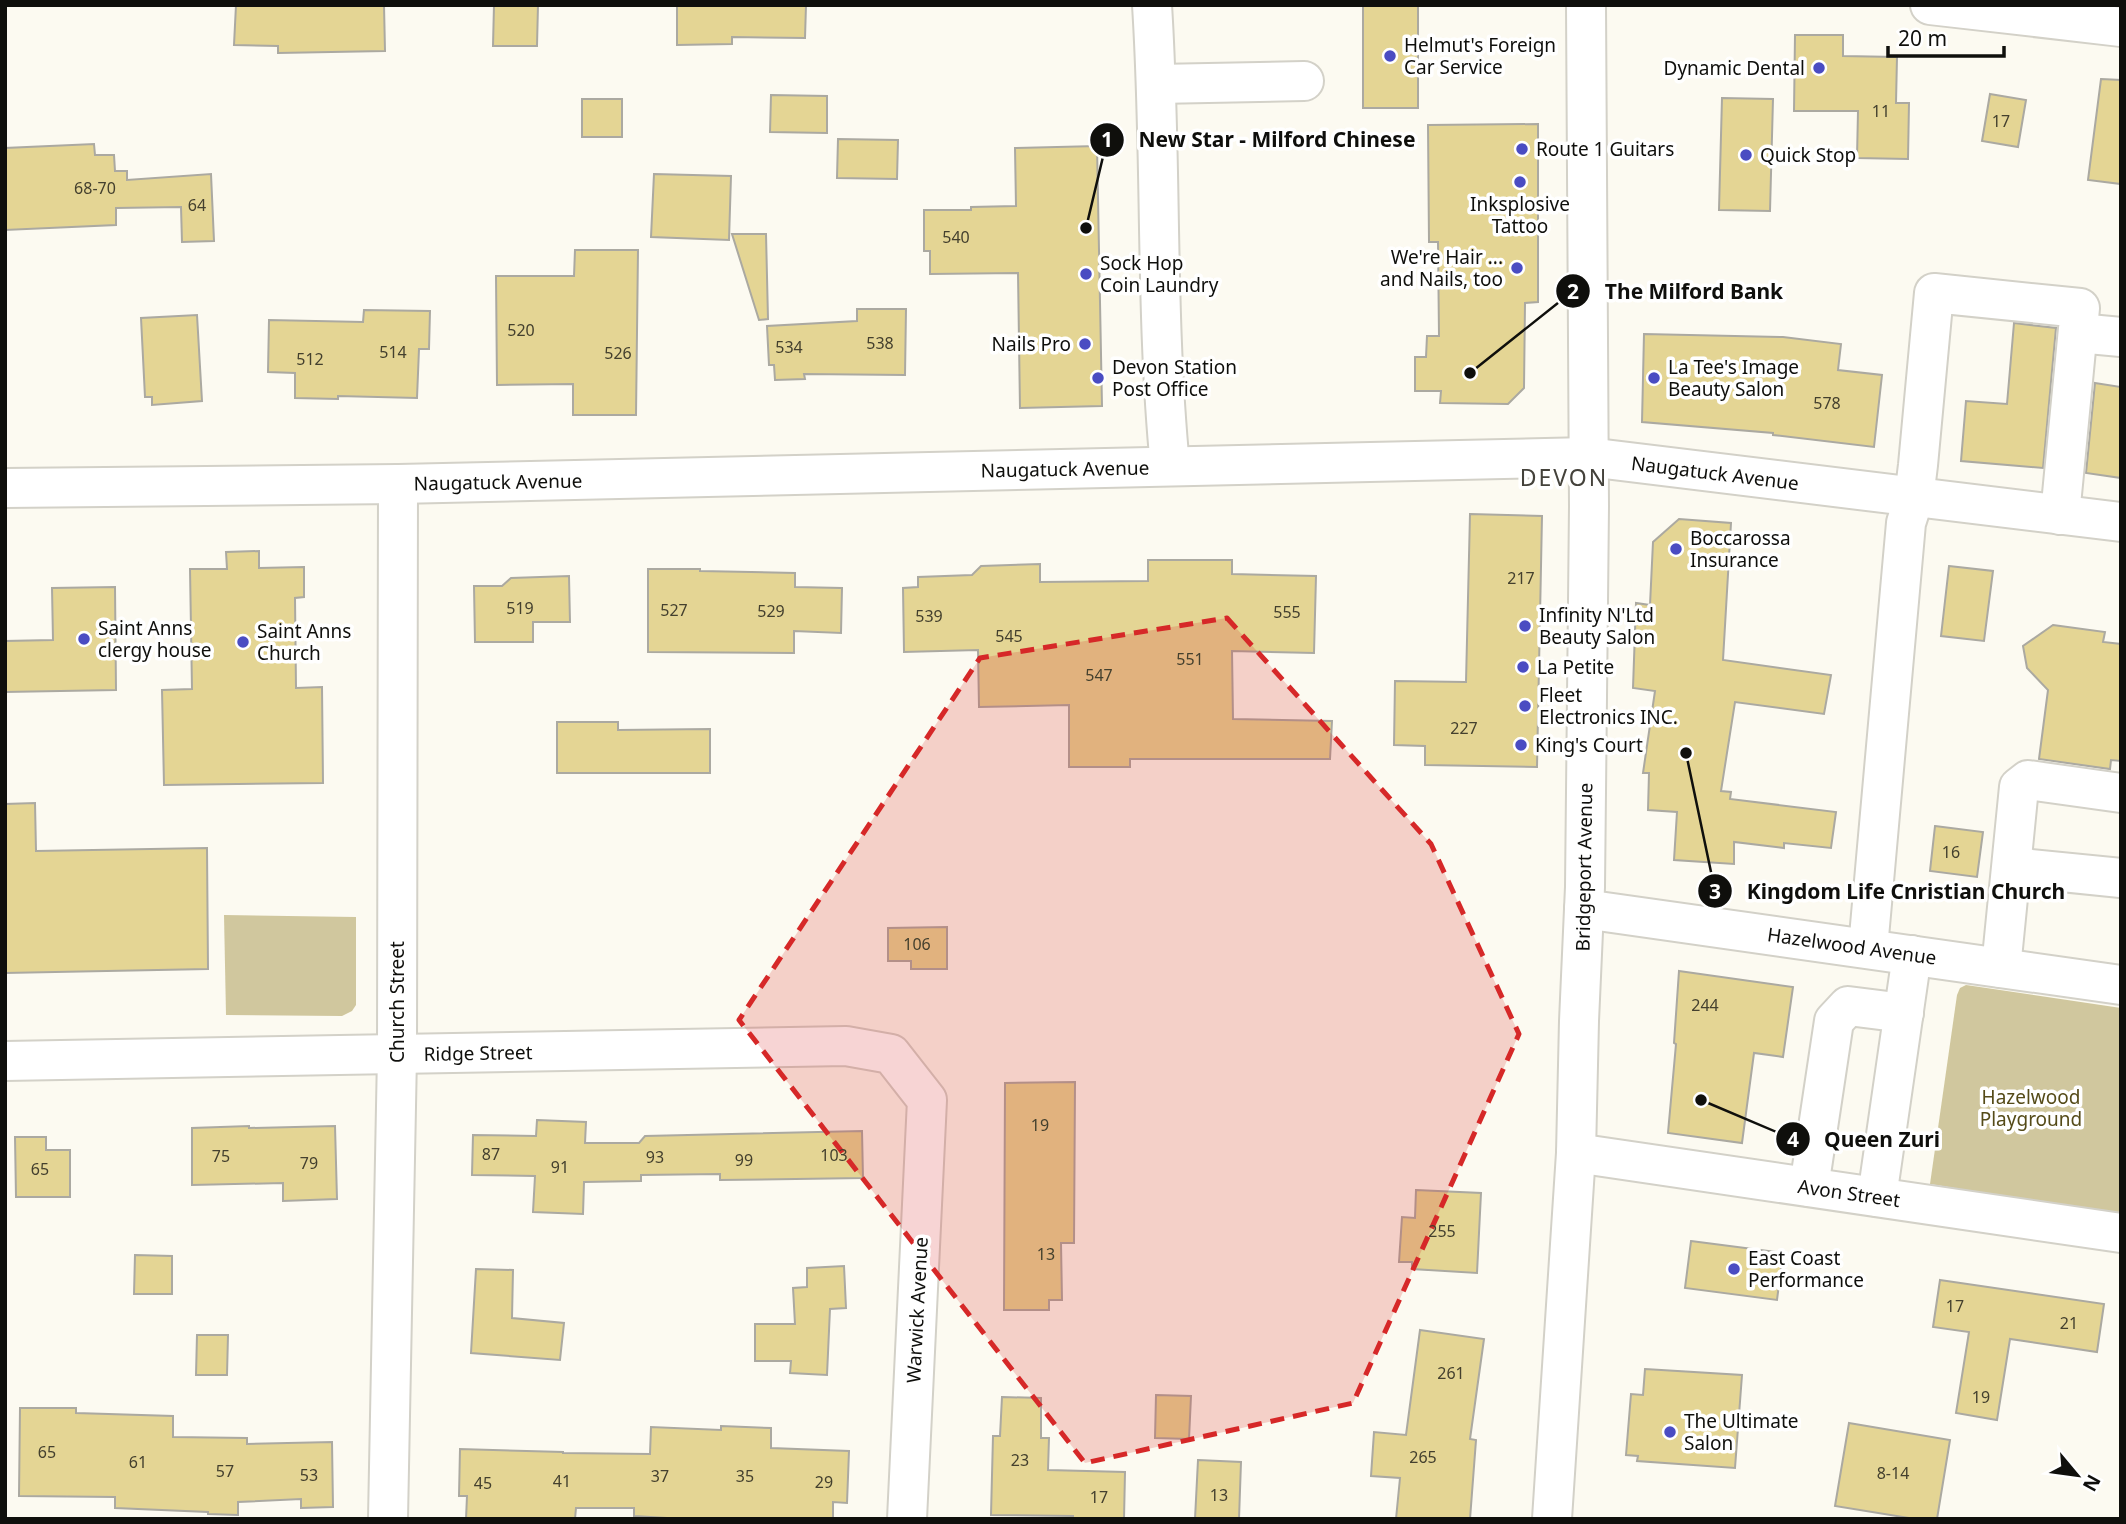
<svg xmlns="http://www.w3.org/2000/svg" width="2126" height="1524" viewBox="0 0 2126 1524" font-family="'Noto Sans',sans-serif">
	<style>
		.green { fill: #d0c79e }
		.building { fill: #e4d594; stroke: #aba9a1; stroke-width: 2 }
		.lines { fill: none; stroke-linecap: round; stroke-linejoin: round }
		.minor-casing { stroke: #d3d1c8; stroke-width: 42 }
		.major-casing { stroke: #d3d1c8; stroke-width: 42 }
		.minor { stroke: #fff; stroke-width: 38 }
		.major { stroke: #fff; stroke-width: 38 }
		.marked { fill: #d62828; fill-opacity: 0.2; stroke: #d62828; stroke-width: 5; stroke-dasharray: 14 9; stroke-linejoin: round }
		.poi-dot { fill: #4a4cc2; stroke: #fff; stroke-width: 2.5 }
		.labels { text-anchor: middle; stroke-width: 7; stroke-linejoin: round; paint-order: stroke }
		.number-label { font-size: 16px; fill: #44402e }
		.poi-label { font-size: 19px; fill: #0f0f0c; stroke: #fff; text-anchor: start }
		.street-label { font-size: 19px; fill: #0f0f0c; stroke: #fff }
		.park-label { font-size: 19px; fill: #554b19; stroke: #fff }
		.quarter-label { font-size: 23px; letter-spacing: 2px; fill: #44423b; stroke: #fff }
		.leader { fill: none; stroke: #0f0f0c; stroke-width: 2.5 }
		.callout-dot { fill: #0f0f0c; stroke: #fff; stroke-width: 2.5 }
		.mark-label { font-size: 21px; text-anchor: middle; font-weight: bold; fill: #fff }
		.callout-label { font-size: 21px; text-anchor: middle; font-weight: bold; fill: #0f0f0c; stroke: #fff; stroke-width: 7; stroke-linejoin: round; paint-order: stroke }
	</style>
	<rect width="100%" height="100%" fill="#fcfaf1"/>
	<!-- green -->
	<g class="green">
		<path d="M224,915l132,2v88l-4,6 -10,5 -116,-1z"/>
		<path d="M1966,985l155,23v207l-191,-31 27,-189 3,-7z"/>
	</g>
	<!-- building -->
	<g class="building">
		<path d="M236,5h148l1,46 -107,2v-7l-44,-1z"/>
		<path d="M494,5h44l-1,41h-44z"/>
		<path d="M677,5h129l-1,33 -73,-1v7l-55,1z"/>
		<rect x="1363" y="5" width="55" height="103"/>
		<path d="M1795,35h48v21l54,1 -1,46h13l-1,56 -51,-1 1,-47h-64z"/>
		<path d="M2101,79l20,1v104l-33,-4z"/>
		<path d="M1990,94l36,6 -8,47 -36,-6z"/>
		<path d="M771,95l56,1v37l-57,-1z"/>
		<path d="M1722,98l51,1 -3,112 -51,-1z"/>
		<rect x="582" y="99" width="40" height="38"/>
		<path d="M1538,124v178l-13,1 -1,85 -16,16 -68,-1 1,-12h-26v-34h11l1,-21h12l-1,-94h-9l-1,-117z"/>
		<path d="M838,139l60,1 -1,39 -60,-1z"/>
		<path d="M94,144l1,11h19l1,16h12v9l84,-6 3,67 -32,1 -1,-35 -65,1v17l-111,5v-82z"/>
		<path d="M1097,146l5,260 -82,2 -2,-135 -88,1v-23h-6v-41h47v-3l45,-1 -1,-58z"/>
		<path d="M654,174l77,2 -2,64 -78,-3z"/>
		<path d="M732,234h34l2,85 -9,1z"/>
		<path d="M575,250h63l-2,165h-63v-31l-76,1 -1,-109h78z"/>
		<path d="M857,309h49l-1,66 -101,-1 1,5 -30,1 -1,-15h-5l-2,-39 90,-5z"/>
		<path d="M364,310l66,1 -1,38h-10l-2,49 -79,-2v3l-43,-1v-25l-27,-1 1,-52 94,2z"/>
		<path d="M197,315l5,86 -50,4v-8h-7l-4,-79z"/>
		<path d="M2014,323l42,5 -13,140 -82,-7 5,-60 41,3z"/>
		<path d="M1644,334l139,3 58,7 -3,26 44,5 -8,72 -101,-12v-2l-131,-11z"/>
		<path d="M2095,383l26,4v91l-35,-5z"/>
		<path d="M1470,514l72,2 -5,251 -112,-2v-19l-31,-1 1,-64 71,1z"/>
		<path d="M1679,519l52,4 -8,137 108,15 -7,39 -89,-12 -14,89 10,1 -1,7 106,13 -5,36 -47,-5v5l-50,-6v22l-60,-4 3,-48 -29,-2 1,-37h-6l12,-82 -22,-3 3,-85 14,2 3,-63z"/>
		<path d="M259,551v17l45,-1v30l-9,1 1,90 26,-1 1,96 -159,2 -2,-95 30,-1 -2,-120h37l-1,-17z"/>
		<path d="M1148,560h84v14l84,2 -2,77 -82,-2 1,68 99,2 -2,38h-200v8h-61v-62l-90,2 -1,-57 -74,2 -1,-64 15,-1v-10l54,-2 9,-9 59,-2v18l108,-1z"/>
		<path d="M1949,566l44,5 -9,70 -43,-5z"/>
		<path d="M648,569h52v2l95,2v14l47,1 -1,45 -47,-2v22l-146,-1z"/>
		<path d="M569,576l1,46h-37v20h-58l-1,-56h28l9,-8z"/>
		<path d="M115,587l1,103 -111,2v-51l48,-1 -1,-52z"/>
		<path d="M2053,625l52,7 -2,10 18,2v117l-10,-1 -1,9 -71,-10 9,-69 -21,-22 -4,-22z"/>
		<path d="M557,722h61v8l92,-1v44h-153z"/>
		<path d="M35,803l1,48 171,-3 1,121 -203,4v-169z"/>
		<path d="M1935,826l48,6 -6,45 -47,-6z"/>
		<path d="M947,927v42h-36v-8h-23v-33z"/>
		<path d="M1679,971l114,16 -10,70 -29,-4 -12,90 -74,-10 8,-89 -2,-1z"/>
		<path d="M1075,1082l-1,161h-13l1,57h-13v10h-45l1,-227z"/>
		<path d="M537,1120l49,2 -1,21h54l6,-7 217,-5 1,47 -143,2v-6l-79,1v6l-57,1 -1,32 -50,-2 2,-36 -63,-1 1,-40 63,1z"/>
		<path d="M249,1126v2l86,-2 2,73 -54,2v-18l-91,2v-57z"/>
		<path d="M15,1137h31v13h24v47h-54z"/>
		<path d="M1416,1190l65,3 -4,80 -65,-4v-7h-13l3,-45 13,1z"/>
		<path d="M1691,1241l92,12 -6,47 -92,-12z"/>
		<path d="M135,1255l37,1v38h-38z"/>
		<path d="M844,1266l2,42 -16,1 -3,66 -37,-2 1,-12h-36v-37h40l-2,-36 14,-1v-19z"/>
		<path d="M476,1269l37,1 -1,48 52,5 -4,37 -89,-7z"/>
		<path d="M1940,1280l164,24 -7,48 -87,-13 -13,81 -41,-7 13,-81 -36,-5z"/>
		<path d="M1420,1330l64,9 -14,100 6,1 -6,79h-74l4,-41 -29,-2 3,-44 32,3z"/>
		<path d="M197,1335h31l-1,40h-31z"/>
		<path d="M1645,1369l97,6 -7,93 -98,-7 1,-5 -12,-1 5,-61 12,1z"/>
		<path d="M1156,1395l35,1 -2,43 -34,-1z"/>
		<path d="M1002,1397l39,1v40h8l-1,32 77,2 -1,47h-51v-3l-82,-1 2,-79h7z"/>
		<path d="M20,1408h56v5l97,3v21l74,1v6l85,-2 1,65 -32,1v-9l-63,3v13l-30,-1v-2l-93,-4v-11l-96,-1z"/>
		<path d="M1849,1423l101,17 -13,79h-22l-80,-13z"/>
		<path d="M721,1426l50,2v20l78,3 -2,52 -14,-1v17h-149l-50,-3v-8h-58l-1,11h-109l1,-23h-8l1,-47 103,3v1l87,1 1,-27 70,3z"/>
		<path d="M1198,1460l43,2 -2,57h-44z"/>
	</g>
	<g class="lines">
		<!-- minor casing -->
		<g class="minor-casing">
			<g id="minor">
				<path d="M1152,5c10,154 3,308 18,461"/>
				<path d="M1930,5l191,22"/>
				<path d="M1157,84l147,-3"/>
				<path d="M2078,333l43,4"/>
				<path d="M2012,867l109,11"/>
				<path d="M1584,909l537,76"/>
				<path d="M1868,948l38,-425 8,-25 4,-33 16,-172 146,15 -20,207"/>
				<path d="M2001,968l18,-181 9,-7 93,13"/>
				<path d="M5,1061l841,-15 45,8 36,46 -20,419"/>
				<path d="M1576,1153l545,80"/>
				<path d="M1809,1187l25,-166 14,-15 56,7"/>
				<path d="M1877,1197l35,-242"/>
				<path d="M388,1519l9,-464 1,-571"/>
			</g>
		</g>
		<!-- major casing -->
		<g class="major-casing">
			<g id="major">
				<path d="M5,488l393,-4 1190,-27 533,65"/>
				<path d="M1552,1519l24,-366 3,-132 6,-134 4,-381 -3,-501"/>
			</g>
		</g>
		<!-- minor -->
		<use href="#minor" class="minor"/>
		<!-- major -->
		<use href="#major" class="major"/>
	</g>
	<!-- marked area -->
	<path class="marked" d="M1227,618l204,226 88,190 -166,369 -268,60 -346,-443 241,-362z"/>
	<!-- markers -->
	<g class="poi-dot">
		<circle cx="1390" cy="56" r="7"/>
		<circle cx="1819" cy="68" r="7"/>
		<circle cx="1522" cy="149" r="7"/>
		<circle cx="1746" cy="155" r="7"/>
		<circle cx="1520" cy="182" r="7"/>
		<circle cx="1517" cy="268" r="7"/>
		<circle cx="1086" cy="274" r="7"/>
		<circle cx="1085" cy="344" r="7"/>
		<circle cx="1098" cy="378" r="7"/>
		<circle cx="1654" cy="378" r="7"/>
		<circle cx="1676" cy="549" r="7"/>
		<circle cx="1525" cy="626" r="7"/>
		<circle cx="84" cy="639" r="7"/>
		<circle cx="243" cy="642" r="7"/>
		<circle cx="1523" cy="667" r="7"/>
		<circle cx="1525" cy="706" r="7"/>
		<circle cx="1521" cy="745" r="7"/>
		<circle cx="1734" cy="1269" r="7"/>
		<circle cx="1670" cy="1432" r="7"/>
	</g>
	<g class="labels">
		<!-- number labels -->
		<g class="number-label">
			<text x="1881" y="117">11</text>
			<text x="2001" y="127">17</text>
			<text x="95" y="194">68-70</text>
			<text x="197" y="211">64</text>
			<text x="956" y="243">540</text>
			<text x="521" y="336">520</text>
			<text x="880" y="349">538</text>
			<text x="789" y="353">534</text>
			<text x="393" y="358">514</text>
			<text x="618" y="359">526</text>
			<text x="310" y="365">512</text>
			<text x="1827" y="409">578</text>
			<text x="1521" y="584">217</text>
			<text x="520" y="614">519</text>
			<text x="674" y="616">527</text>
			<text x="771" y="617">529</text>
			<text x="1287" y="618">555</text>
			<text x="929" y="622">539</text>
			<text x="1009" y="642">545</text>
			<text x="1190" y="665">551</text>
			<text x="1099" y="681">547</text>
			<text x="1464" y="734">227</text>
			<text x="1951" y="858">16</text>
			<text x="917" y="950">106</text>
			<text x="1705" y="1011">244</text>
			<text x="1040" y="1131">19</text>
			<text x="491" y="1160">87</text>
			<text x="834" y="1161">103</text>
			<text x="221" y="1162">75</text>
			<text x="655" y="1163">93</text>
			<text x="744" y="1166">99</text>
			<text x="309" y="1169">79</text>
			<text x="560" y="1173">91</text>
			<text x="40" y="1175">65</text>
			<text x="1442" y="1237">255</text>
			<text x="1046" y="1260">13</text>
			<text x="1955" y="1312">17</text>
			<text x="2069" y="1329">21</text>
			<text x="1451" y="1379">261</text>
			<text x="1981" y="1403">19</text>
			<text x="47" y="1458">65</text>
			<text x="1423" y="1463">265</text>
			<text x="1020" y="1466">23</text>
			<text x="138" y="1468">61</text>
			<text x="225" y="1477">57</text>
			<text x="1893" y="1479">8-14</text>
			<text x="309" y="1481">53</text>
			<text x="660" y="1482">37</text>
			<text x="745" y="1482">35</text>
			<text x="562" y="1487">41</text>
			<text x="824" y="1488">29</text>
			<text x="483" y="1489">45</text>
			<text x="1219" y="1501">13</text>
			<text x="1099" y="1503">17</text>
		</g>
		<!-- poi labels -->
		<g class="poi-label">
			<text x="1404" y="52">Helmut's Foreign<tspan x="1404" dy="22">Car Service</tspan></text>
			<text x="1805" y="75" text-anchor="end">Dynamic Dental</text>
			<text x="1536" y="156">Route 1 Guitars</text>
			<text x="1760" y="162">Quick Stop</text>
			<text x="1520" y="211" text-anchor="middle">Inksplosive<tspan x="1520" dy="22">Tattoo</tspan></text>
			<text x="1503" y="264" text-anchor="end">We're Hair ...<tspan x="1503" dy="22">and Nails, too</tspan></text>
			<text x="1100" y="270">Sock Hop<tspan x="1100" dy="22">Coin Laundry</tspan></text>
			<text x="1071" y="351" text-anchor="end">Nails Pro</text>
			<text x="1112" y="374">Devon Station<tspan x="1112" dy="22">Post Office</tspan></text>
			<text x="1668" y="374">La Tee's Image<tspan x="1668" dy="22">Beauty Salon</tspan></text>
			<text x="1690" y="545">Boccarossa<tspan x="1690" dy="22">Insurance</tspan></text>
			<text x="1539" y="622">Infinity N'Ltd<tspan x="1539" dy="22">Beauty Salon</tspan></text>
			<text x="98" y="635">Saint Anns<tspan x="98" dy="22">clergy house</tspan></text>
			<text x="257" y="638">Saint Anns<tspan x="257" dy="22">Church</tspan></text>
			<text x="1537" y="674">La Petite</text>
			<text x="1539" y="702">Fleet<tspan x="1539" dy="22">Electronics INC.</tspan></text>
			<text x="1535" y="752">King's Court</text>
			<text x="1748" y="1265">East Coast<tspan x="1748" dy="22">Performance</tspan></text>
			<text x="1684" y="1428">The Ultimate<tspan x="1684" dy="22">Salon</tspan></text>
		</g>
		<!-- street labels -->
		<g class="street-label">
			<text transform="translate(1065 469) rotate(-1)" y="7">Naugatuck Avenue</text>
			<text transform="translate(1715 473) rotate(7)" y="7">Naugatuck Avenue</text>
			<text transform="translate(498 482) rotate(-1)" y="7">Naugatuck Avenue</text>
			<text transform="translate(1584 867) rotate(-89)" y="7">Bridgeport Avenue</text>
			<text transform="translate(1852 946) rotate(8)" y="7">Hazelwood Avenue</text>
			<text transform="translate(397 1002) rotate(-90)" y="7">Church Street</text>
			<text transform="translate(478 1053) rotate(-1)" y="7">Ridge Street</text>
			<text transform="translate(1849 1193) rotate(8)" y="7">Avon Street</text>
			<text transform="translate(917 1310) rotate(-87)" y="7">Warwick Avenue</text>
		</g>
		<!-- park labels -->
		<g class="park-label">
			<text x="2031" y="1104">Hazelwood<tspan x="2031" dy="22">Playground</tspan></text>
		</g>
		<!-- quarter labels -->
		<g class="quarter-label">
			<text x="1564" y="486">DEVON</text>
		</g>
	</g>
	<!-- callouts -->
	<path class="leader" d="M1086 228L1107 140M1470 373L1573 291M1686 753L1715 891M1701 1100L1793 1139"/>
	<g class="callout-dot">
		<circle cx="1086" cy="228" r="7"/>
		<circle cx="1470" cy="373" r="7"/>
		<circle cx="1686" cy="753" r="7"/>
		<circle cx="1701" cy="1100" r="7"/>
		<circle cx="1107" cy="140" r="18"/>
		<circle cx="1573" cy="291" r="18"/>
		<circle cx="1715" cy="891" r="18"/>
		<circle cx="1793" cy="1139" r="18"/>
	</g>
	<g class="mark-label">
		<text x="1107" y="147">1</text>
		<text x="1573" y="299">2</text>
		<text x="1715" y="899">3</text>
		<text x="1793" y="1147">4</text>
	</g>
	<g class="callout-label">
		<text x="1277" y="147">New Star - Milford Chinese</text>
		<text x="1694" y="299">The Milford Bank</text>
		<text x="1906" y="899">Kingdom Life Cnristian Church</text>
		<text x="1882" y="1147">Queen Zuri</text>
	</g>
	<!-- border -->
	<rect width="2126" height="1524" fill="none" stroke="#0f0f0c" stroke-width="14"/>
	<!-- north arrow -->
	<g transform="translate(2077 1475) rotate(119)" stroke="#ffffff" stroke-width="5" paint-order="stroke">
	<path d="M0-5L12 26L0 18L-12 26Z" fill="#0f0f0c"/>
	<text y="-10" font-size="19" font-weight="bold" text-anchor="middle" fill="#0f0f0c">N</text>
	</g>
	<!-- scale -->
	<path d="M1888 46v10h116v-10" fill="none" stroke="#0f0f0c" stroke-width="3.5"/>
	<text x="1898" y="46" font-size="21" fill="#0f0f0c" stroke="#ffffff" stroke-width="5" paint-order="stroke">20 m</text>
</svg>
